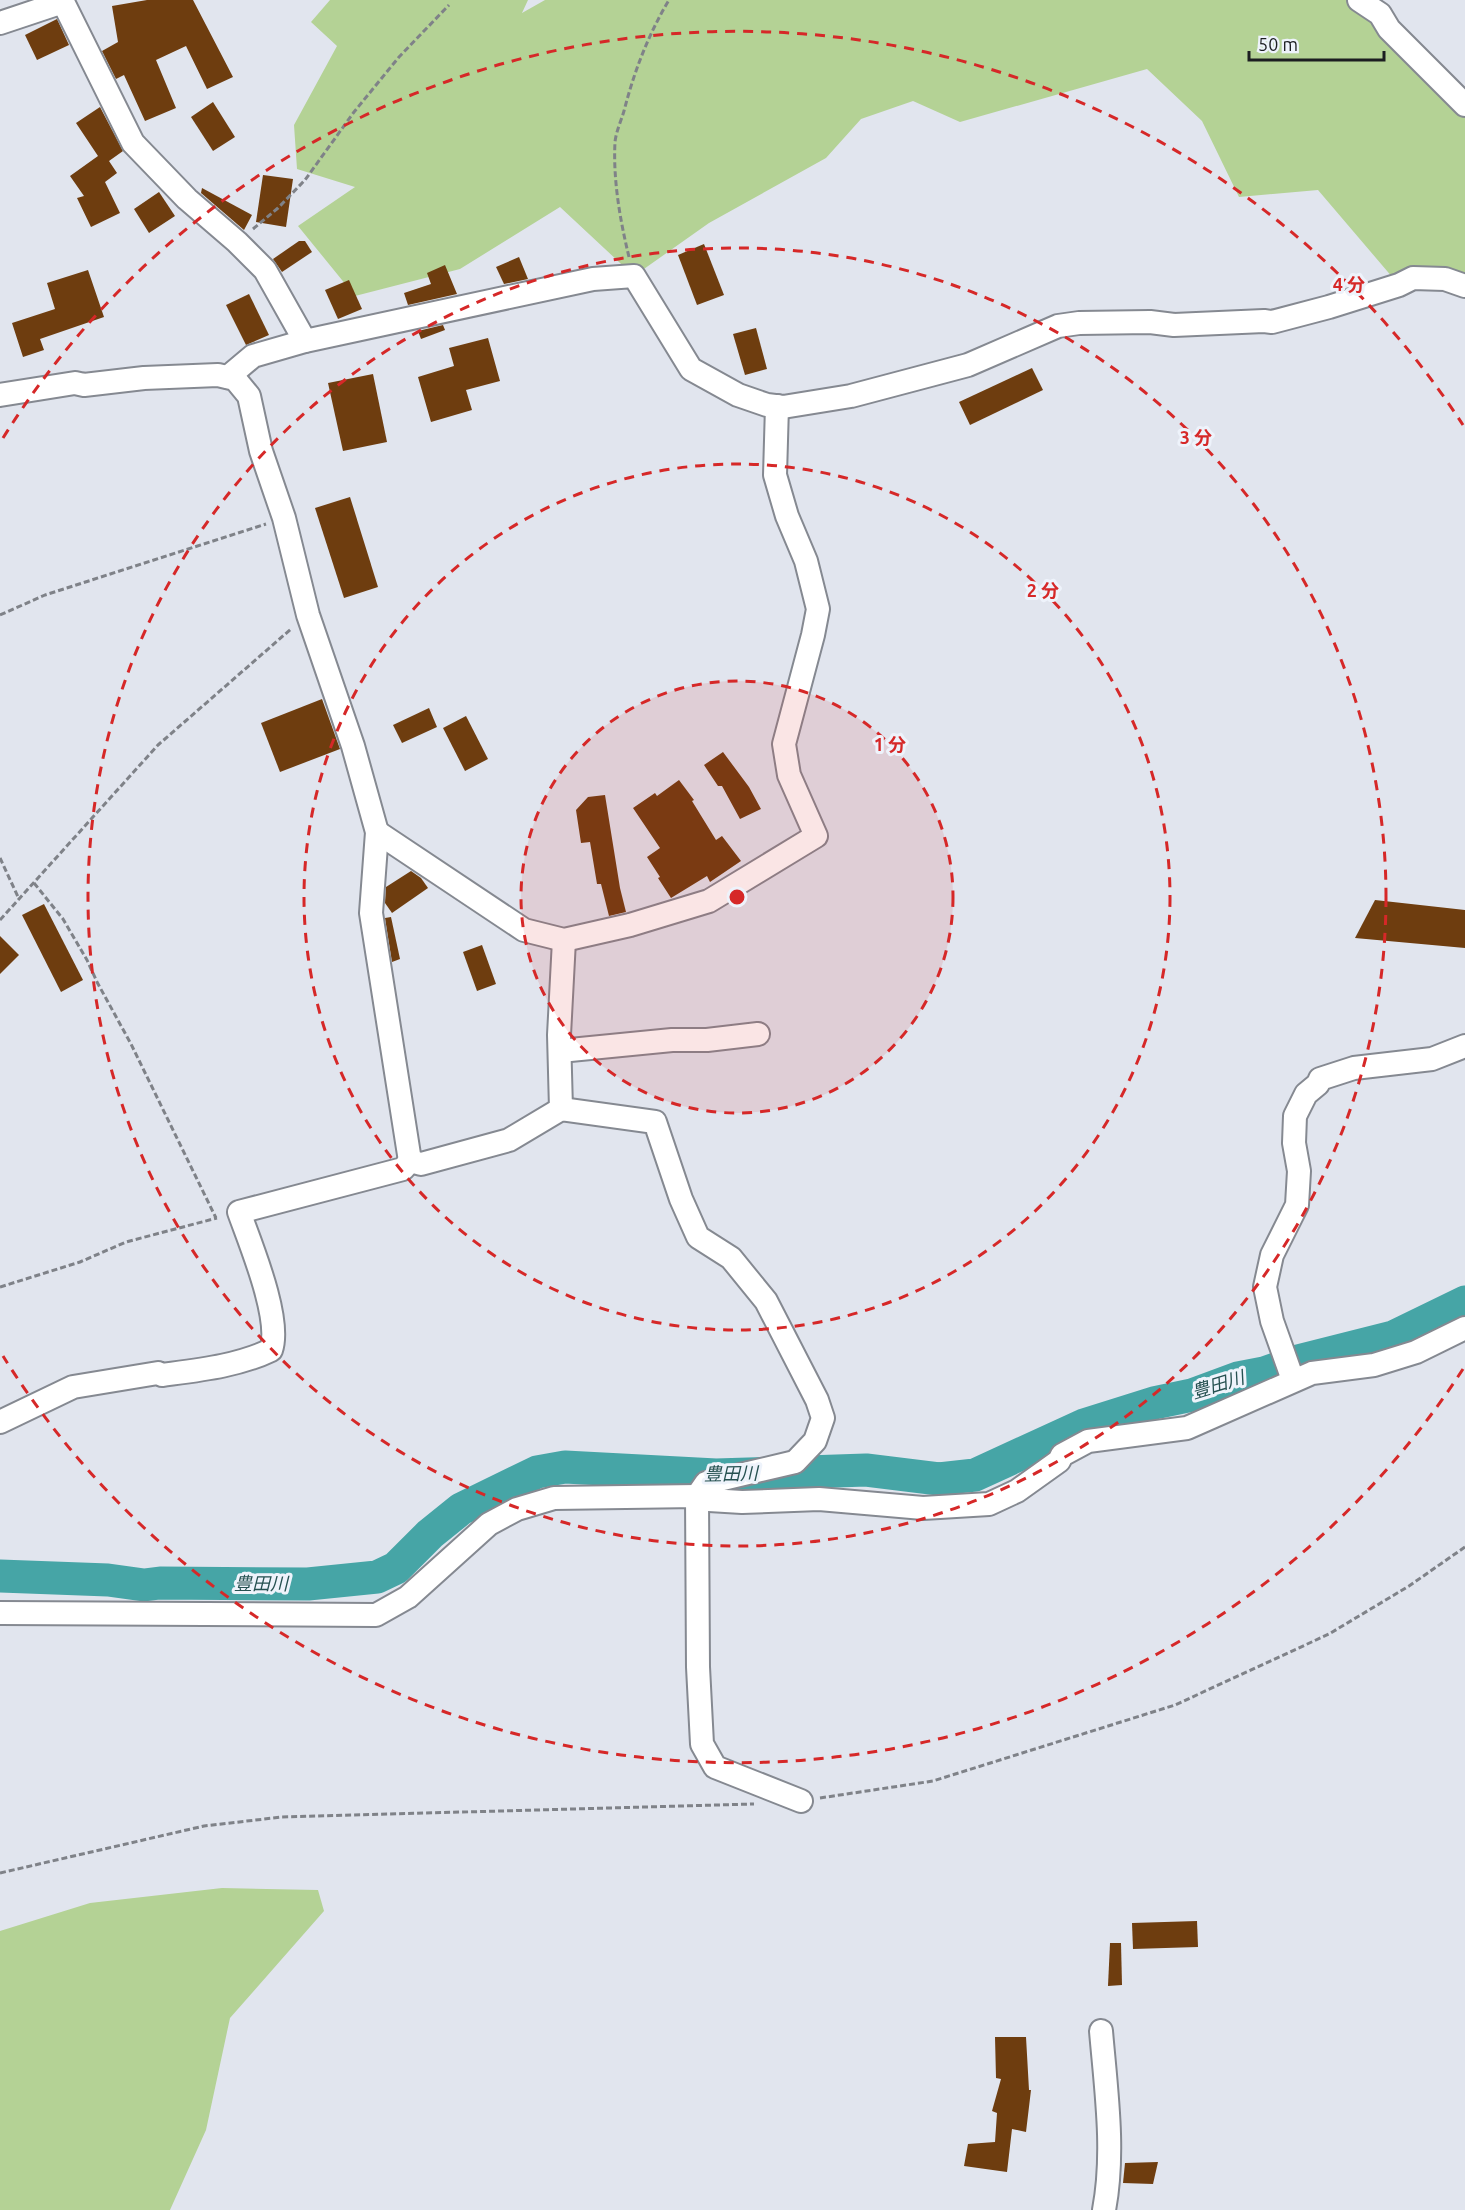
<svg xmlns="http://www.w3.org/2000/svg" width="1465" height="2210" viewBox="0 0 1465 2210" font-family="Ubuntu,'Noto Sans JP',sans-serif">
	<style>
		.green { fill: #b4d295 }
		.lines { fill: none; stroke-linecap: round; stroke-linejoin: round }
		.river { stroke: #46a5a6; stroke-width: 33 }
		.building { fill: #6e3d0f }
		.minor-casing { stroke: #858991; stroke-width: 26 }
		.path { stroke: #7f8288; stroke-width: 3; stroke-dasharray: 6 3; stroke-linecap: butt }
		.minor { stroke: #fff; stroke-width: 22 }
		.ring { fill: none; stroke: #d62828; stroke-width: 3; stroke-dasharray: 10 8 }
		.labels { text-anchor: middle; stroke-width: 6; stroke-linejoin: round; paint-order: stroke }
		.water-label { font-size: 18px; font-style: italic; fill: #265151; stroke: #eef3fb }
		.centre { fill: #d62828; stroke: #eef3fb; stroke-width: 3 }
		.ring-label { font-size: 18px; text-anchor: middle; font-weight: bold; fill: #d62828; stroke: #eef3fb; stroke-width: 6; stroke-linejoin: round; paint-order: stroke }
	</style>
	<rect width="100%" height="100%" fill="#e1e5ee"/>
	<!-- green -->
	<g class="green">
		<path d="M330,0h198l-6,13 23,-13h809l111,95v195l-66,-5 -81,-95 -79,7 -37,-76 -55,-52 -187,53 -47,-21 -52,18 -35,39 -117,65 -75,53 -74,-69 -100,62 -105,27 -57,-70 57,-39 -58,-18 -3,-44 43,-79 -26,-24z"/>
		<path d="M222,1888l96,2 6,21 -94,107 -24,112 -36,80h-170v-279l90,-28z"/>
	</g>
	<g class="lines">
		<!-- river -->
		<path class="river" d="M0,1576l108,4 36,5 16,-2 148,1 69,-7 19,-9 34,-34 31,-25 76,-37 28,-5 151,8 150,-5 73,9 36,-4 109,-50 70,-22 38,-8 46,-17 26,-5 34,-12 95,-24 72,-35"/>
	</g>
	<!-- building -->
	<g class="building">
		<path d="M147,0h46l40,77 -26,12 -21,-43 -30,14 20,48 -31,13 -21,-46 -8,4 -14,-28 16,-9 -6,-36z"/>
		<path d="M57,19l12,26 -32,15 -12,-25z"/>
		<path d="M213,102l22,35 -22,14 -22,-34z"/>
		<path d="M100,107l23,44 -14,10 8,12 -12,9 15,31 -29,14 -14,-29 7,-2 -14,-20 28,-20 -22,-33z"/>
		<path d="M263,175l30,4 -7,48 -30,-5z"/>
		<path d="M202,188l50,27 -8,15 -43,-37z"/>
		<path d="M159,192l16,24 -26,17 -15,-24z"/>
		<path d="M299,241h6l7,11 -30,20 -9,-13z"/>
		<path d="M704,244l20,51 -27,10 -19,-50z"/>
		<path d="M519,257l9,22 -24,5 -8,-17z"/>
		<path d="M445,265l12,29 -49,11 -4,-12 27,-9 -4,-11z"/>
		<path d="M88,270l16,47 -64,22 4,11 -21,7 -11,-34 43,-14 -8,-26z"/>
		<path d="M349,280l13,29 -24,10 -13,-29z"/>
		<path d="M249,294l20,41 -23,10 -20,-40z"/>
		<path d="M443,325l2,5 -24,9 -3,-8z"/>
		<path d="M756,328l11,41 -22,6 -12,-41z"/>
		<path d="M488,338l12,43 -34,9 6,20 -41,12 -13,-45 36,-11 -5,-18z"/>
		<path d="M1032,368l11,22 -73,35 -11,-23z"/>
		<path d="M373,374l14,68 -44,9 -15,-68z"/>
		<path d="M350,497l28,90 -34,11 -29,-90z"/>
		<path d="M322,699l18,50 -60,23 -19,-49z"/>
		<path d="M429,708l8,19 -35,16 -9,-18z"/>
		<path d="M466,716l22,43 -23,12 -22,-43z"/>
		<path d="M723,752l26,35 12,22 -21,10 -18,-33h-4l-14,-21z"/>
		<path d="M679,780l15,20 -2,1 24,39 6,-4 19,25 -31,21 -3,-6 -36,22 -13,-20 2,-1 -13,-20 13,-9 -27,-40 22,-15 2,3z"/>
		<path d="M605,795l15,93 6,24 -17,4 -8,-32h-4l-7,-42 -9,1 -5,-33 12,-13z"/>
		<path d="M411,871l10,7 7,10 -36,25 -7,-10 1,-16z"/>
		<path d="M1375,900l90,10v38l-110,-10z"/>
		<path d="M44,904l39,76 -22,12 -39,-77z"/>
		<path d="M391,917l9,42 -8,3 -7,-44z"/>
		<path d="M0,936l19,19 -19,19z"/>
		<path d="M482,945l14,39 -19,7 -14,-39z"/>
		<path d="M1197,1921l1,26 -65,2 -1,-26z"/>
		<path d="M1110,1943h11l1,42 -14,1z"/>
		<path d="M995,2037h31l3,53h2l-5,42 -14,-3 -5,43 -43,-6 4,-22 27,-2 2,-29 -5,-2 9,-32 -5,-1z"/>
		<path d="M1158,2162l-5,22 -30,-1 2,-20z"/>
	</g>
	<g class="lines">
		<!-- minor casing -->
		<g class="minor-casing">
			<g id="minor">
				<path d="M62,0l71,143 54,56 50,43 28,28 40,71"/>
				<path d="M1359,0l21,14 9,15 76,76"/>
				<path d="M0,23l63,-21"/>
				<path d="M228,377l25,-21 52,-15 288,-62 41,-3 57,93 47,26 29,10 16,2 68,-11 117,-31 90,-39 21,-3 71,-1 24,3 90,-4 8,1 57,-15 70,-22 14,-7 32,1 20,7"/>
				<path d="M0,395l75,-12 9,2 60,-7 74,-3 17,4 14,17 12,55 23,67 24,97 45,131 24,86 -6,81 39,248"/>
				<path d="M377,832l147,98 40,10 66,-15 79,-24 107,-65 -27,-61 -5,-31 29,-109 5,-26 -12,-48 -19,-45 -12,-41 2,-69"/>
				<path d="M560,1051l112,-11h35l51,-6"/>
				<path d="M561,1109l-2,-74 5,-95"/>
				<path d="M410,1161l11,3 88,-24 52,-31 94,13 26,77 17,38 33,21 35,43 51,99 6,18 -8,23 -20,21 -89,21 -9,13 1,171 4,77 13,23 86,34"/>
				<path d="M1293,1380l-21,-59 -7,-34 7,-32 25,-50 2,-34 -5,-28 1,-27 11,-22 12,-10 2,-5 34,-11 78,-9 33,-13"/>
				<path d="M0,1422l73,-35 85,-14 4,2c37,-5 76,-9 109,-25 11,-31 -21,-107 -32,-138l164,-43 7,-8"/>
				<path d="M0,1613l376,2 32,-18 81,-73 28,-15 37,-11 143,-2 12,4 33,2 77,-3 104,9 66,-4 28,-13 42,-30 3,-6 26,-14 99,-13 125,-55 62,-8 42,-13 49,-24"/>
				<path d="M1101,2031c5,59 14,121 3,179"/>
			</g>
		</g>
		<!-- path -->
		<g class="path">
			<path d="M253,229l25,-21 27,-28 49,-68 45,-55 50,-52"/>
			<path d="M629,257c-9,-37 -16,-77 -14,-115 1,-10 6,-21 9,-31 10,-39 24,-76 45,-111"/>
			<path d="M0,615l45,-20 221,-71"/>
			<path d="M0,858l19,41"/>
			<path d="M34,883l29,36 24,41 10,22 34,62 85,174"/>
			<path d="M0,920l158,-175 133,-116"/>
			<path d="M0,1287l80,-25 46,-20 91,-24"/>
			<path d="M820,1798l113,-17 242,-76 154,-71 80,-48 56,-39"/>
			<path d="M0,1873l204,-47 78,-9 472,-13"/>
		</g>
		<!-- minor -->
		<use href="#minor" class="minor"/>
	</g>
	<!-- distance rings -->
	<circle cx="737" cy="897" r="216" fill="#d62828" fill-opacity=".12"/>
	<g class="ring">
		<circle cx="737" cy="897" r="216"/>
		<circle cx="737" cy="897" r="433"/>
		<circle cx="737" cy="897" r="649"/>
		<path d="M1463 1369A866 866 0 0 1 3 1356M3 438A866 866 0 0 1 1463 425"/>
	</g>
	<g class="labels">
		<!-- water labels -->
		<g class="water-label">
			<text transform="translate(1218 1385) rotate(-17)" y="6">豊田川</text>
			<text transform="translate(731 1474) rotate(-1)" y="6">豊田川</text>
			<text x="261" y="1590">豊田川</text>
		</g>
	</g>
	<circle cx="737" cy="897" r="9" class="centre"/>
	<g class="ring-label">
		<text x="1349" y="291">4 分</text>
		<text x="1196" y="444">3 分</text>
		<text x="1043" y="597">2 分</text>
		<text x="890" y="751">1 分</text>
	</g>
	<!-- scale -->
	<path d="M1249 51v9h135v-9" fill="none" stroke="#1c1e21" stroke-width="3"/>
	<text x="1258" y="51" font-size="18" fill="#1c1e21" stroke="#eef3fb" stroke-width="4.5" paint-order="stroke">50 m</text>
</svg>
